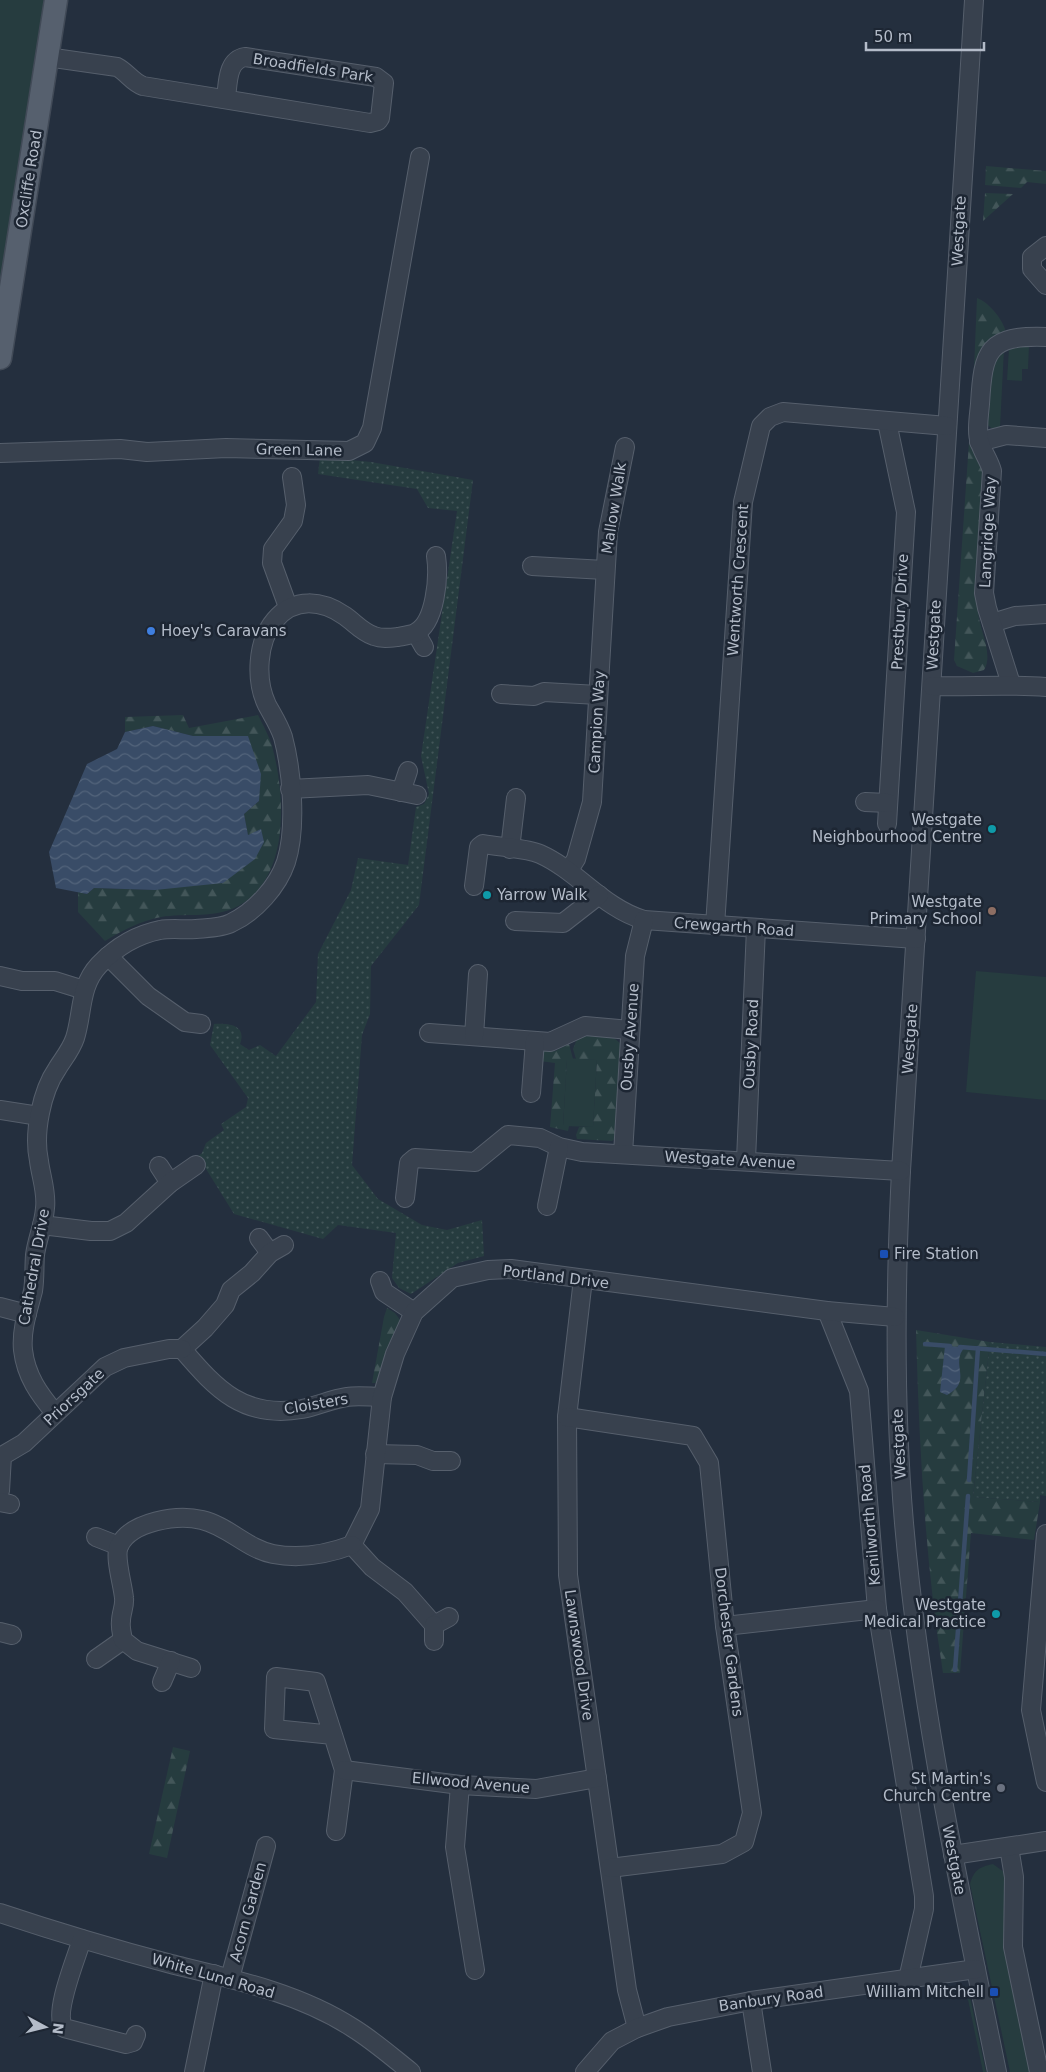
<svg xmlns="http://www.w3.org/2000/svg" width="1046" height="2072" viewBox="0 0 1046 2072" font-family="'DejaVu Sans',sans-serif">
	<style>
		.grass { fill: #263c3f }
		.forest { fill: url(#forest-firs) }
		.park { fill: url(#park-dots) }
		.water { fill: url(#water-waves) }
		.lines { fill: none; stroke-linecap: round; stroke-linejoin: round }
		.stream { stroke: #394c67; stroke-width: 4.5 }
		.minor-casing { stroke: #565f6c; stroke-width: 20 }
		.major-casing { stroke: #414a57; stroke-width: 25 }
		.minor { stroke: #38414e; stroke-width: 18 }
		.major { stroke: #56606e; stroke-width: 22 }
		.shop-dot { fill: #3f7fe0; stroke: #1d2633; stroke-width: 2 }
		.culture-dot { fill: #0f9aa8; stroke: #1d2633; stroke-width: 2 }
		.education-dot { fill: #8d6e63; stroke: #1d2633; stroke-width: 2 }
		.transit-dot { fill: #1a4fb4; stroke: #1d2633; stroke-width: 2 }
		.worship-dot { fill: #6b7280; stroke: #1d2633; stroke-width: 2 }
		.labels { text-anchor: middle; stroke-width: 5; stroke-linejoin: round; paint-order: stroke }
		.street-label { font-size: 15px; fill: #b4bcc9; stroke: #1d2633 }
		.poi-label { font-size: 15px; fill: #b4bcc9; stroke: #1d2633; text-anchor: end }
	</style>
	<defs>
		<pattern id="forest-firs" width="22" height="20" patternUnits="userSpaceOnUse" patternTransform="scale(1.25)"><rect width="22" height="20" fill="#263c3f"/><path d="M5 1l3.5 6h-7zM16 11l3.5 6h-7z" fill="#435659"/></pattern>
		<pattern id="park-dots" width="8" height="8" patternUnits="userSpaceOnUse" patternTransform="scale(1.25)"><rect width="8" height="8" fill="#263c3f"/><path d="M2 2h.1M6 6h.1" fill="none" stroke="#435659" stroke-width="1.8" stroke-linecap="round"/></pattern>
		<pattern id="water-waves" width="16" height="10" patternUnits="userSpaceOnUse" patternTransform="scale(1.25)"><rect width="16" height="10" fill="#394c67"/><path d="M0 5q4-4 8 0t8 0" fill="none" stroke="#53647b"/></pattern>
	</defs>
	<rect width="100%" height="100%" fill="#242f3e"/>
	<!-- grass -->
	<g class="grass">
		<path d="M0,0h44l-44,283z"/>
		<path d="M1017,345l12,1 -1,23h-6v12l-15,-1 2,-32z"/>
		<path d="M1004,350l-4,78 -6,2 -8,-6 5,-61z"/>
		<path d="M976,971l70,6v123l-80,-8z"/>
		<path d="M567,1058l30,2 -4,67 -30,-1z"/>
		<path d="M993,1864l11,8v75l27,125h-21l-40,-188c4,-14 9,-17 23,-20z"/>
		<path d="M965,1985l4,7 17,80h-3z"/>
	</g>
	<!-- forest -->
	<g class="forest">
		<path d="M986,166l60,5v13l-19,-2 -6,6 -36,-3z"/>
		<path d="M985,193l28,1 -30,27z"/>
		<path d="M977,298c11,4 24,19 28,31l-1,5 -19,15 -11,20z"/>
		<path d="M969,442c3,5 8,10 10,16 16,41 -6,107 -1,153 1,18 16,43 6,59l-11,3 -16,-7 -3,-6z"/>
		<path d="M183,715l6,13 69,-13c5,10 11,21 14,31 14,51 19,138 -40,163 -23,9 -48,4 -71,8 -21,4 -38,13 -56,24l-27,-29v-20l9,2 7,-6 61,2 106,-61 -13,7 -4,-22 15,-13 -11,-65h-55l-40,-10 -28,6v-15z"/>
		<path d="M589,1035l25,3 7,6 -4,93 -5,4 -35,-2 -1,-4 3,-8h14l4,-67 -21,-1 -3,-10 4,-10z"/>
		<path d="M569,1044l4,15h-6l-4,66 6,1 -1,5 -18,-4 5,-64 -15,-2 3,-10h12z"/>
		<path d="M387,1308l8,5 5,7 -24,63h-4l12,-66z"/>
		<path d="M916,1330l74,12 -17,155 67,5 -6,38 -63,-7 -11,140h-17c-18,-113 -24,-228 -27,-343z"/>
		<path d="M173,1747l17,4 -23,107 -18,-4z"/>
	</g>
	<!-- park -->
	<g class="park">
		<path d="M320,457l51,5 102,18 -54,425 -48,61 -1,48 -8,21 -10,130 26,34 44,26 25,5 35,-10 2,36 -26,7 -47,31 -12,-6 -7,-10 4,-45 -58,-8 -15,14 -89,-25 -36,-58 4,-3 4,-10 18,-13 -3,-6 25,-17 2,-9 -38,-53 4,-21c15,-1 33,1 26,20l9,6 11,-5 16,11 40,-54 2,-48 33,-64 7,-32 50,7 8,-58 8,-3 5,-10 -8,-38 36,-245 -29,-3 -11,-19 -99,-15z"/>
		<path d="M990,1342l56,5v149l-6,-1v7l-67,-5z"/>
	</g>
	<!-- water -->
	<g class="water">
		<path d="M153,726l40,10h55l13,38 -2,27 -15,13 4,21 13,-6 3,13 -9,17 -32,24 -68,7 -61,-2 -7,6 -31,-6 -7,-36 38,-88 30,-15 8,-17z"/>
		<path d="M945,1346l20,1c-16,17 9,34 -18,48l-7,-3z"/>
	</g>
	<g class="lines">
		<!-- stream -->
		<g class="stream">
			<path d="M925,1344l25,2"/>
			<path d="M960,1347l86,7"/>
			<path d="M969,1480l9,-132"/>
			<path d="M955,1670l13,-174"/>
		</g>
		<!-- minor casing -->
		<g class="minor-casing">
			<g id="minor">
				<path d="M974,0l-73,1171c-6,118 -7,235 3,352 16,185 56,367 93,549"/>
				<path d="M47,57l70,10c10,5 15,15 26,19l227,37 8,-2 2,-3 4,-35 -8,-6 -131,-20c-18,3 -17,26 -19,41"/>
				<path d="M1046,246l-14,11v12l14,16"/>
				<path d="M887,422l19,90 -19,312"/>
				<path d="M979,442l27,-7 40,3"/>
				<path d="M0,453l120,-4 27,3 79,-4 123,3 16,-8 7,-15 48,-271"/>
				<path d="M532,566l73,4"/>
				<path d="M288,607l-16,-44 1,-14 20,-28 3,-16 -4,-28"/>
				<path d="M992,623l23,-7 31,-2"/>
				<path d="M416,633l8,14"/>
				<path d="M1011,684l-24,-76 -3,-15 8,-122c-3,-11 -9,-18 -12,-28 -4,-11 -1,-27 0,-39 3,-54 8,-69 66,-67"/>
				<path d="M932,686c38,1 76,-2 114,1"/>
				<path d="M501,694l33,2 10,-4 54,3"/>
				<path d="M290,789l78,-4 49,10"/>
				<path d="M401,792l7,-21"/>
				<path d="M865,802l23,1"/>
				<path d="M510,849l6,-51"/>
				<path d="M569,870l7,-11 16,-57 16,-270 17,-85"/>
				<path d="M474,886l5,-39 4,-3c16,3 43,4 57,10 38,17 63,54 104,66l272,19"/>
				<path d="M515,921l48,2 36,-28"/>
				<path d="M715,926l28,-424 18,-76 9,-9 13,-5 164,14"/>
				<path d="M108,956l40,40 37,26 16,2"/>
				<path d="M0,976l22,5h33l29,9"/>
				<path d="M429,1033l121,9 35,-16 45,4"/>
				<path d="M474,1036l4,-62"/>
				<path d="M531,1093l4,-52"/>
				<path d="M0,1110l39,6"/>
				<path d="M623,1154l12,-198 9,-36"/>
				<path d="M746,1160l10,-232"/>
				<path d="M159,1166l11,17"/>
				<path d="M405,1198l4,-35 6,-5 60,4 33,-27 32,3 19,9 23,5 319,19"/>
				<path d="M547,1206l12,-59"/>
				<path d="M42,1225l49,6h19l16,-8 44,-40 26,-18"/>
				<path d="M259,1238l11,15"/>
				<path d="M583,1279l-16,138 1,158 59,415 10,38"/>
				<path d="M380,1281l4,11 30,20"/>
				<path d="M0,1307l27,7"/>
				<path d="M827,1311l32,80 18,218 47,287v13l-16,70"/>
				<path d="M182,1349c35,41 62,70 120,60 15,-3 30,-10 45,-12 11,-2 24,0 35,0"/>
				<path d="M182,1349l23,-21 20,-23 6,-15 21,-17 18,-20 14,-8"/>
				<path d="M55,1413c-16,-19 -29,-37 -32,-63 -2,-20 5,-40 10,-59 2,-12 1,-24 2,-36 2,-16 9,-31 10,-47 2,-16 -4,-31 -6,-47 -3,-14 -2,-33 1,-48 3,-15 8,-31 17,-44 6,-10 14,-19 18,-31 8,-25 4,-52 24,-73 17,-18 36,-30 61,-35 12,-2 24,0 36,-1 10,-1 26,-1 35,-6 24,-11 47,-37 55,-61 11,-34 6,-91 -3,-125 -4,-12 -10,-21 -16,-32 -12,-25 -10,-64 8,-85 19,-23 47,-20 70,-4 10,7 17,16 29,20 8,3 15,2 24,1 5,-1 12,-2 17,-4 21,-10 24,-57 21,-77"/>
				<path d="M567,1417l126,19 16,27 16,163 27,187 -8,29 -22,12 -112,14"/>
				<path d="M375,1454l42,1 16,6h18"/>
				<path d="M0,1491l2,-35 22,-13 81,-76 19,-9 45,-9h13"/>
				<path d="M0,1502l10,2"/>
				<path d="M1046,1534l-15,176 15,72"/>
				<path d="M96,1537l23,9"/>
				<path d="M352,1545l18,-36 12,-112 13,-43 19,-42 38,-34 36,-8 23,-1 316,42 68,6"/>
				<path d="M352,1545l20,22 33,25 29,33"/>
				<path d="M434,1625l15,-8"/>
				<path d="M434,1625v16"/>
				<path d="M725,1626l152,-17"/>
				<path d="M0,1632l12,3"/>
				<path d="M96,1659l27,-19"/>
				<path d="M191,1668l-54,-17 -14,-11c-1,-6 -3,-13 -2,-19 0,-8 4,-15 3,-23 -1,-13 -10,-41 -5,-52 12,-25 59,-32 83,-26 26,6 45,29 71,34 26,5 55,0 79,-9"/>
				<path d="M162,1682l9,-21"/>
				<path d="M333,1735l-17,-53 -40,-5 -2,52 59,6 11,35 -8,61"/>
				<path d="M344,1770l116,15 76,4 61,-11"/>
				<path d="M460,1785l-5,62 20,123"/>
				<path d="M1009,1847l5,30 -1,70 26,125"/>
				<path d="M953,1855l93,-14"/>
				<path d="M0,1913c57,19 114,36 171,51 62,15 128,29 182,64 21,13 39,29 58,44"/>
				<path d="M82,1939c-6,20 -29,74 -18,89l62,16 7,-2 3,-7"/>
				<path d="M230,1978l36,-132"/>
				<path d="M751,2001l11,71"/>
				<path d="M194,2072l20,-98"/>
				<path d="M585,2072l27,-31 25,-13 31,-11 83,-16 225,-32"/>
			</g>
		</g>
		<!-- major casing -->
		<g class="major-casing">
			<path id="major" d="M0,358l56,-358"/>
		</g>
		<!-- minor -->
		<use href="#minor" class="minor"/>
		<!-- major -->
		<use href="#major" class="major"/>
	</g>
	<!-- markers -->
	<circle class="shop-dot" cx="151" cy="631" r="5"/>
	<g class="culture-dot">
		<circle cx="992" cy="829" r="5"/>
		<circle cx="487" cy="895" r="5"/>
		<circle cx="996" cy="1614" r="5"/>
	</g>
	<circle class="education-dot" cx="992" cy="911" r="5"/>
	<g class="transit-dot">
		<rect x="879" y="1249" width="10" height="10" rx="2.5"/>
		<rect x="989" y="1987" width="10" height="10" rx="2.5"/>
	</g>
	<circle class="worship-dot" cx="1001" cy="1788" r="5"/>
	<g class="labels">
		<!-- street labels -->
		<g class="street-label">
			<text transform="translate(313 68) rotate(9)" y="5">Broadfields Park</text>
			<text transform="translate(29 179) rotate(-81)" y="5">Oxcliffe Road</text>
			<text transform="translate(959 231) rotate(-87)" y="5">Westgate</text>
			<text transform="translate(299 450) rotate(1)" y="5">Green Lane</text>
			<text transform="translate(614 508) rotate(-81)" y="5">Mallow Walk</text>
			<text transform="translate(988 532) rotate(-87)" y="5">Langridge Way</text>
			<text transform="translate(738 580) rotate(-86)" y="5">Wentworth Crescent</text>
			<text transform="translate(900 612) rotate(-87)" y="5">Prestbury Drive</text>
			<text transform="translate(934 635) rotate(-87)" y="5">Westgate</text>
			<text transform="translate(597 722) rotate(-87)" y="5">Campion Way</text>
			<text transform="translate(734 927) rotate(4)" y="5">Crewgarth Road</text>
			<text transform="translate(630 1037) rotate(-86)" y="5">Ousby Avenue</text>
			<text transform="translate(910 1039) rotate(-86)" y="5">Westgate</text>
			<text transform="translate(751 1044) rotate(-87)" y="5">Ousby Road</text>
			<text transform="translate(730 1160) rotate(3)" y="5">Westgate Avenue</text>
			<text transform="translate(34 1267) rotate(-80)" y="5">Cathedral Drive</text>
			<text transform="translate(556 1277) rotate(7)" y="5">Portland Drive</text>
			<text transform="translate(74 1397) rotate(-43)" y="5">Priorsgate</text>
			<text transform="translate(316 1404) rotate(-10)" y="5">Cloisters</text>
			<text transform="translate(899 1444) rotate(-93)" y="5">Westgate</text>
			<text transform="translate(870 1525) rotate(-95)" y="5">Kenilworth Road</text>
			<text transform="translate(729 1642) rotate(83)" y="5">Dorchester Gardens</text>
			<text transform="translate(579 1655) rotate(82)" y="5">Lawnswood Drive</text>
			<text transform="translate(471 1783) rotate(5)" y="5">Ellwood Avenue</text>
			<text transform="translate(954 1860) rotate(79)" y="5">Westgate</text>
			<text transform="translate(248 1912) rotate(-75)" y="5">Acorn Garden</text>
			<text transform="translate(213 1976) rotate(16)" y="5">White Lund Road</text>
			<text transform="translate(771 1999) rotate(-8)" y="5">Banbury Road</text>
		</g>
		<!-- poi labels -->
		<g class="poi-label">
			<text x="161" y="636" text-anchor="start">Hoey's Caravans</text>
			<text x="982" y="825">Westgate<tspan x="982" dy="17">Neighbourhood Centre</tspan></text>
			<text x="497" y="900" text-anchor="start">Yarrow Walk</text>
			<text x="982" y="907">Westgate<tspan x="982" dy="17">Primary School</tspan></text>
			<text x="894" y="1259" text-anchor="start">Fire Station</text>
			<text x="986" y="1610">Westgate<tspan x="986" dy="17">Medical Practice</tspan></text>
			<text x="991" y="1784">St Martin's<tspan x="991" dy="17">Church Centre</tspan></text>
			<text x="984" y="1997">William Mitchell</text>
		</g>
	</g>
	<!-- north arrow -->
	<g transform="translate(45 2027) rotate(97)" stroke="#1d2633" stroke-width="4" paint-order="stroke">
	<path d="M0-4L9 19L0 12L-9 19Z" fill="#b4bcc9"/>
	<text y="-8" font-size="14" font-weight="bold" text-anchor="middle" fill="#b4bcc9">N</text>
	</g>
	<!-- scale -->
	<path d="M866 42v8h118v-8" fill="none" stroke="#b4bcc9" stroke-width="2.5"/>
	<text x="874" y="42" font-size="15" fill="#b4bcc9" stroke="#1d2633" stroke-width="4" paint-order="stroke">50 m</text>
</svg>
